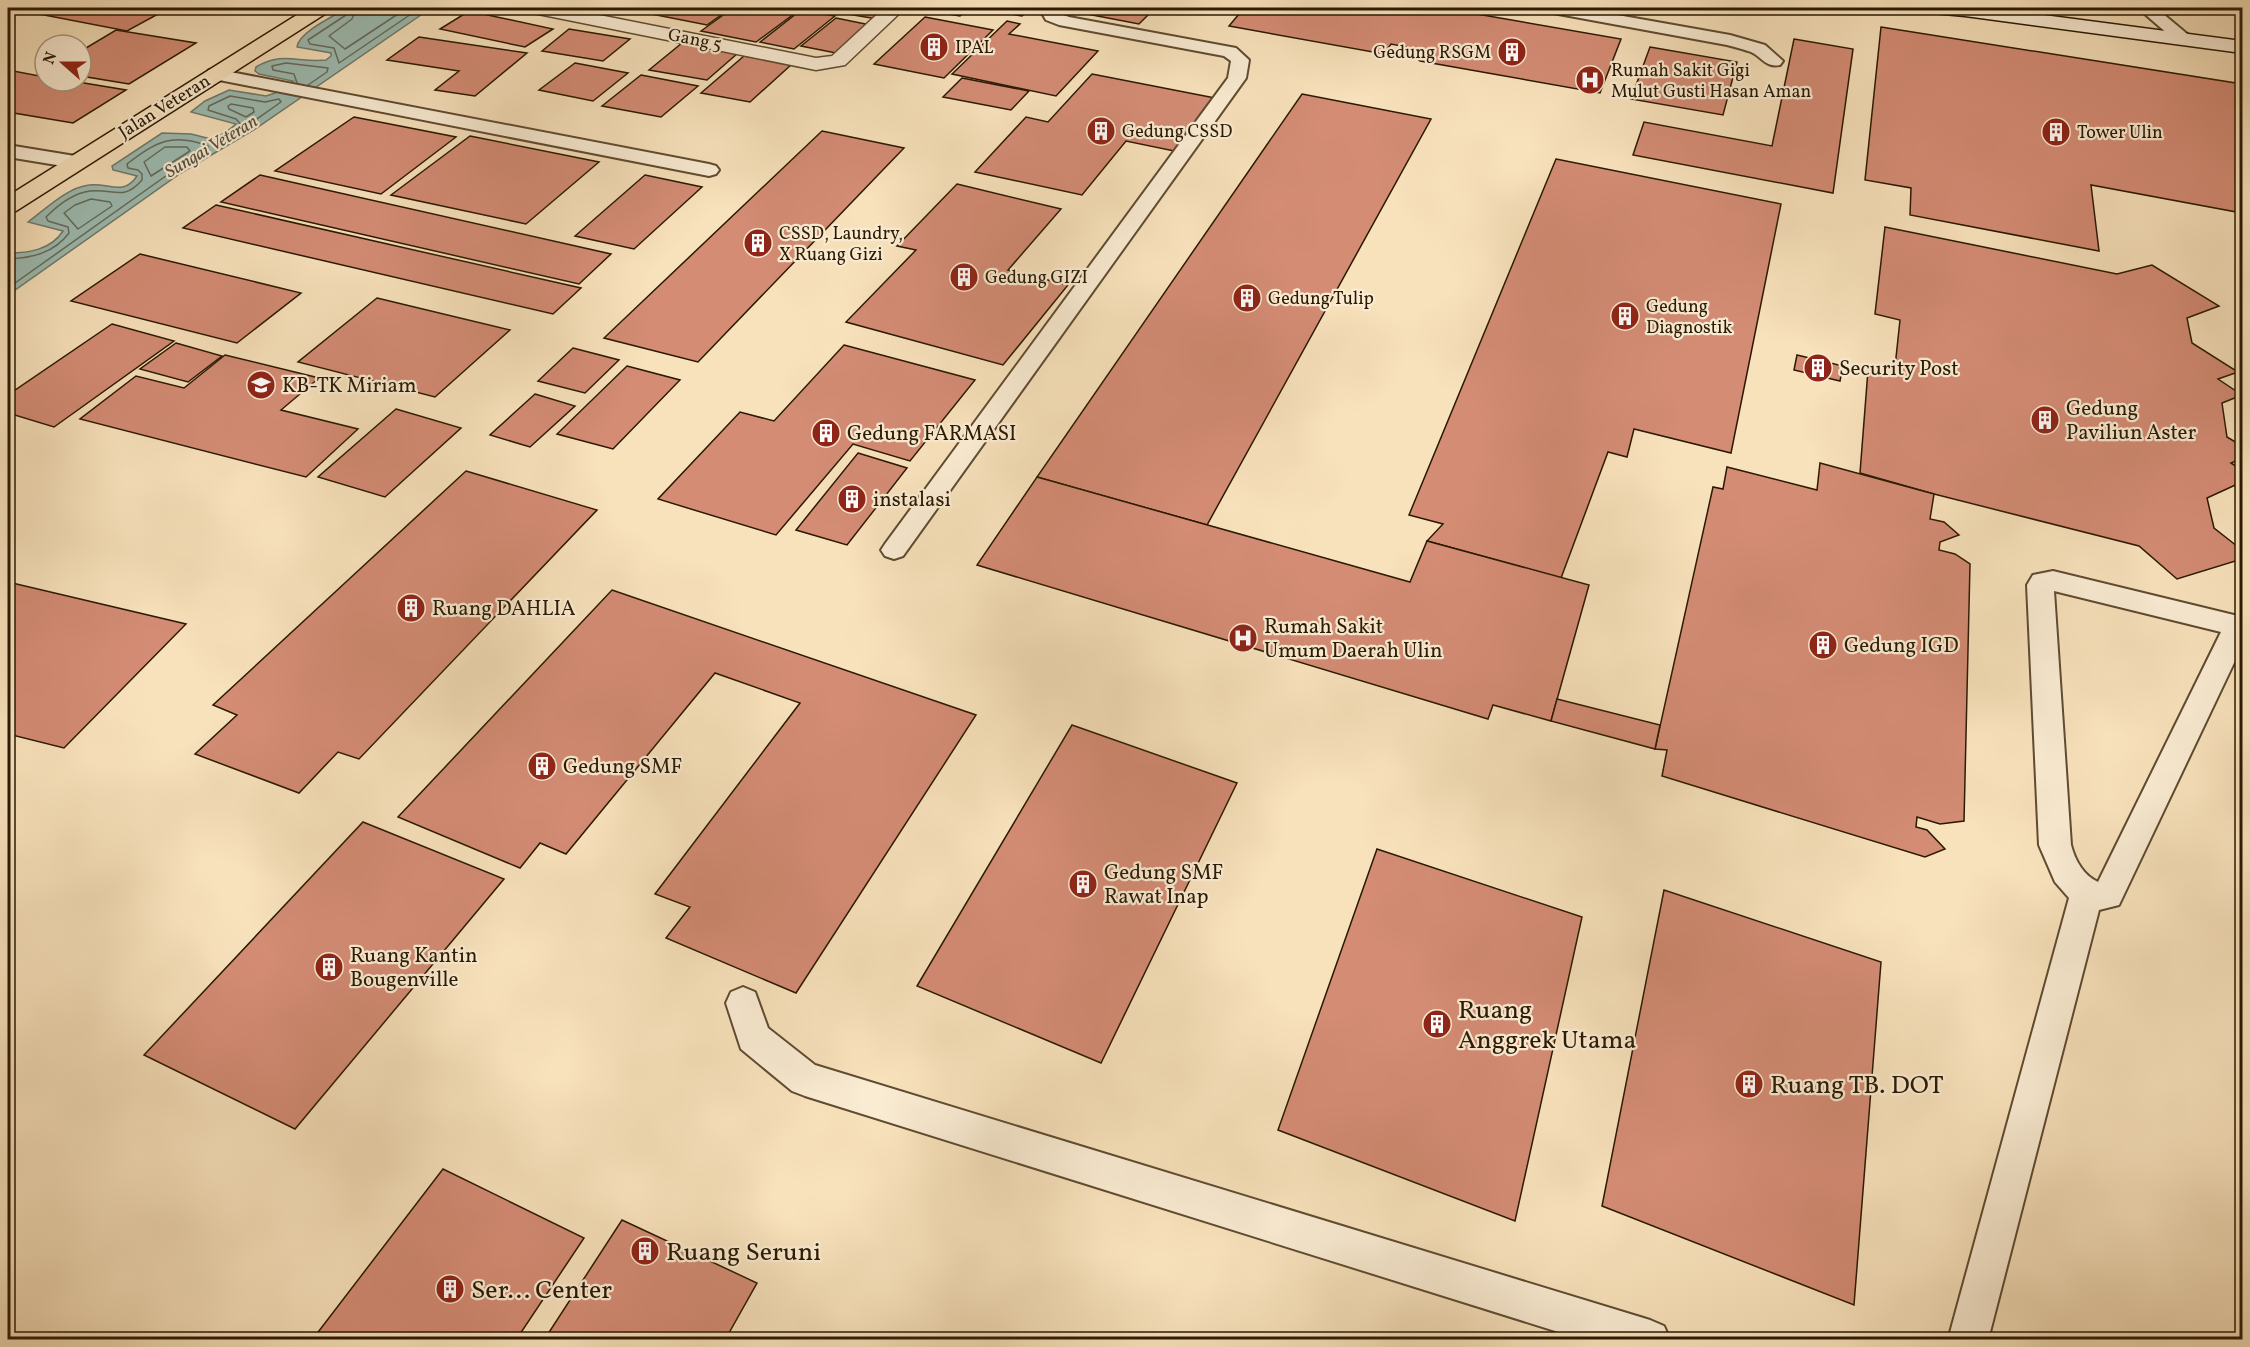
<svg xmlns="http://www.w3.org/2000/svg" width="2250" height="1347" viewBox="0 0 2250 1347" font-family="Vollkorn,serif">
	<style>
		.water { fill: #9dbdb4; stroke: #6f7b6d; stroke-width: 1.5 }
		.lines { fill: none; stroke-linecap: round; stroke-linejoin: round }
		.shore { stroke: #646b5b; stroke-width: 1.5 }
		.building { fill: #d48c75; stroke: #2a1902; stroke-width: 1.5 }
		.lane-casing { stroke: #5e4b30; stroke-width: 4 }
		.street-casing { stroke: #5e4b30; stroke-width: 3 }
		.secondary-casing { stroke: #2a1902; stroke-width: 3 }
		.primary-casing { stroke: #2a1902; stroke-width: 3 }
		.lane { fill: #faecd3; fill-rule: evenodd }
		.street { fill: #faecd3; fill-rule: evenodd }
		.secondary { fill: #faecd3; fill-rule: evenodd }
		.primary { fill: #f8e2bc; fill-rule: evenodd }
		.labels { text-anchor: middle; stroke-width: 4.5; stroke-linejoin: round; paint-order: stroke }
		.far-street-label { font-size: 18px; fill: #2a1902; stroke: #faecd3 }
		.far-poi-label { font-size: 18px; fill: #2a1902; stroke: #faecd3; text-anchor: start }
		.far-water-label { font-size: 18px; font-style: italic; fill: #525240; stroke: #faecd3 }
		.poi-label { font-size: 21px; fill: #2a1902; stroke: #faecd3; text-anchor: start }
		.near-poi-label { font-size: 26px; fill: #2a1902; stroke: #faecd3; text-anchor: start }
	</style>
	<rect width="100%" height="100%" fill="#f8e2bc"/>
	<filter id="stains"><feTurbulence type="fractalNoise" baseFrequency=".00333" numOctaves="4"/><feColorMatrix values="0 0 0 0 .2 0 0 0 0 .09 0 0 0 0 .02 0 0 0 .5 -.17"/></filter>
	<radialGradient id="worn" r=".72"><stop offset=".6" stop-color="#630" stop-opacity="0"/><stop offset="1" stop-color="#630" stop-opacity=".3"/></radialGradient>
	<!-- water -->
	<path class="water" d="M347,8h84l-176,121 -74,44 -173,122v-42c20,0 43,-3 55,-22l-35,-9c18,-13 38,-34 61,-37 19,-3 34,12 48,-9l-24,-6 -1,-4 50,-33 29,1 20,5 14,-6 11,-9 -45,-12 14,-11 24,-11 37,6 9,-3 18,-12 -34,-7 -4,-3 1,-4c27,-16 42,-4 70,-7l5,-4v-3l-34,-6c2,-15 37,-31 50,-39z"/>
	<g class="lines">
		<!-- shore -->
		<g class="shore">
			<path d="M349,8l-3,7 -38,25 2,4 24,4 5,15 81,-55"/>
			<path d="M356,8l-4,11 -23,17 16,13 62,-41"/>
			<path d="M297,83l-3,-9 -21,-4 -1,-4 14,-3 42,5 -1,4 -19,13"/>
			<path d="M230,96l35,6 14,-3 2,3 -37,26 -8,-9 -28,-9 1,-4z"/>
			<path d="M231,104l22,4 1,4 -8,5 -17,-8 -1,-3z"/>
			<path d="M165,147h22l3,4 -39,25 -7,-14z"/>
			<path d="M91,199l19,3 2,4 -34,23 -14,-16 11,-8z"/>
			<path d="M8,259c24,-1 46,-6 61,-26l-1,-6 -20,-6 -2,-4c12,-12 27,-24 44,-26 23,-3 33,11 52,-11v-6l-4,-4 -10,-2 -1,-4c29,-22 45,-32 81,-18v4l-31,18 -169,120"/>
		</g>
	</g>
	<!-- building -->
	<g class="building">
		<path d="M8,8h161l-42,23z"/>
		<path d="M230,8h43l-9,5z"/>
		<path d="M621,8h110l-24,17z"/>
		<path d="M733,8h69l-46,34 -55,-11z"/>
		<path d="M819,8h71l-13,11 -59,-10z"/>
		<path d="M912,8h56l-8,8z"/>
		<path d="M976,8h54l-8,8z"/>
		<path d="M1093,8h62l-16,16 -52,-10z"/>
		<path d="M1244,8h205l5,2 167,29 -21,54 -180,-32 -13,-11v-3l-16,-3 -7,10 -155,-28z"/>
		<path d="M2207,8h35v7z"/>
		<path d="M801,10l34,6 -41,33 -34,-7z"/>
		<path d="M469,11l84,18 -28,18 -85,-18z"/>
		<path d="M925,17l68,13 -49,48 -70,-14z"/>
		<path d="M836,18l39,8 -34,28 -40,-8z"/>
		<path d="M1007,21l13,3 -11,10 89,17 -42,45 -104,-22z"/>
		<path d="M1881,27l361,57v129l-151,-28 8,66 -189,-36 1,-27 -46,-8z"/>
		<path d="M569,29l61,10 -27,22 -61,-10z"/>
		<path d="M116,30l80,13 -67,41 -48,-8v-25z"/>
		<path d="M419,37l108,16 -52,43 -40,-6 24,-19 -72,-11z"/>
		<path d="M1794,39l59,10 -20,144 -200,-38 11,-33 128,24z"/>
		<path d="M682,43l56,10 -31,27 -58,-10z"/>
		<path d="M1650,47l87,15 -14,53 -92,-16z"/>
		<path d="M744,56l48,8 -42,38 -49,-9z"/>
		<path d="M575,63l53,10 -35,28 -54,-11z"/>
		<path d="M8,70l37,7v4h27l54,9 -53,33 -65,-11z"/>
		<path d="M1092,74l123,24 -41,53 -48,-10 -44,54 -107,-23 51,-55 22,5z"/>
		<path d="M641,75l57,11 -37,31 -59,-11z"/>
		<path d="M962,78l67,13 -18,19 -68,-13z"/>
		<path d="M1302,94l129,25 -224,406 -170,-48z"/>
		<path d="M354,117l102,20 -75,57 -106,-23z"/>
		<path d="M822,131l82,17 -206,214 -94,-24z"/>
		<path d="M470,136l129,26 -73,62 -135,-29z"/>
		<path d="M1556,159l225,45 -50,249 -97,-24 -7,28 -19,-5 -47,126 -134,-37 16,-17 -34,-9z"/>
		<path d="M260,175l351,79 -32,30 -358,-82z"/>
		<path d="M645,175l57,12 -68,62 -59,-13z"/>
		<path d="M957,184l104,25 -53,61 60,15 -65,80 -157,-43 70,-72 -19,-4z"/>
		<path d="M216,205l365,83 -28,26 -370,-86z"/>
		<path d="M1885,227l232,47 35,-9 67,41 -32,12 5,25 46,29 -20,7 24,16 -20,8 5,34 15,9v12l-11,5 11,7v12l-35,16 7,30 28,22v9l-65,20 -38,-33 -205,-52 -74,-21 8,-103 26,6 6,-56 -25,-6z"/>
		<path d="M140,254l161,39 -64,50 -166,-42z"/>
		<path d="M377,298l133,32 -75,67 -137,-35z"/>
		<path d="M112,324l62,17 -120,86 -46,-14v-18z"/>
		<path d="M176,343l46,13 -34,26 -48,-13z"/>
		<path d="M844,345l131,35 -65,81 -57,-17 -77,91 -118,-36 82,-87 34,9z"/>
		<path d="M573,348l46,12 -34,33 -47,-12z"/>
		<path d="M225,355l94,23 -38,32 77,19 -52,48 -226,-58 56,-43 48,12z"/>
		<path d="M1797,355l46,11 -3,15 -46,-11z"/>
		<path d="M627,366l53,14 -67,69 -56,-15z"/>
		<path d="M535,394l40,12 -45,41 -40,-12z"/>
		<path d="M396,409l65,19 -76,69 -67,-20z"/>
		<path d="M858,453l49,15 -60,77 -51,-15z"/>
		<path d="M1820,463l114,31 -4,25 14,3 15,13 -19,7 -1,8 16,4 15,10 -6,257 -24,3 -23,-7 -1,10 11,3 18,19 -20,8 -263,-81 5,-26 -12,-1 58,-262 10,2 4,-22 90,23z"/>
		<path d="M466,471l131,39 -238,249 -21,-7 -39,41 -104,-39 42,-39 -24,-10z"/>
		<path d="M1037,477l373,105 17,-41 162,44 -38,136 -58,-16 -5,14 -511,-154z"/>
		<path d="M8,582l178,42 -122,124 -56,-14z"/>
		<path d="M612,590l364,125 -180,278 -130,-55 24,-31 -35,-13 145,-191 -85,-30 -149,181 -26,-11 -20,25 -122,-51z"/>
		<path d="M1557,699l103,26 -5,24 -104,-28z"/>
		<path d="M1072,725l165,58 -136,280 -184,-77z"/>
		<path d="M363,822l141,57 -209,250 -151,-74z"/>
		<path d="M1377,849l205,68 -67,304 -237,-91z"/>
		<path d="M1664,890l217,72 -27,343 -252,-99z"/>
		<path d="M443,1169l141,69 -68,102h-204z"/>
		<path d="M622,1220l135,63 -32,57h-181z"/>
	</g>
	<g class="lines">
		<!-- lane casing -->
		<g class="lane-casing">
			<g id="lane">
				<path d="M1039,8h16l3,5 11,4 167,31 13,12 -3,18 -343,478 -9,3 -9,-3 -4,-6 4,-6 343,-466 3,-17 -7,-5 -165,-31 -13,-5z"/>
				<path d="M1545,8h33l152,27 35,10 18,16 -3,4c-14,3 -18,-8 -29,-13 -8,-3 -16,-5 -24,-7l-174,-32z"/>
				<path d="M2138,8h18l36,30 -3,4h-12z"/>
				<path d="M215,69l494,95 7,2 3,4 -3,4 -7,2 -500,-98 -3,-4 3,-4z"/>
				<path d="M8,145l67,11 7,2 3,4 -3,4 -7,2 -67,-11z"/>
				<path d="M2053,571l185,45 4,-1v31l-123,259 -20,5 -111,430h-40l121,-442 -14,-16 -16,-37 -12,-260 6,-10zM2054,591l167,41 -123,250c-15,-7 -23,-22 -27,-37z"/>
				<path d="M743,987l12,5 13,36 47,37 835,255 14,6 6,14h-86l-779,-244 -13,-5 -51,-42 -15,-46 5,-11z"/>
			</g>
		</g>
		<!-- street casing -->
		<g class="street-casing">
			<path id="street" d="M528,8h36l252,50 16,-2 52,-48h21l-60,57 -29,5 -278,-56 -7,-2z"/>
		</g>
		<!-- secondary casing -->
		<g class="secondary-casing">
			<path id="secondary" d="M1919,8h71l252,33v12l-277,-37 -43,-4z"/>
		</g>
		<!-- primary casing -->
		<g class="primary-casing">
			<path id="primary" d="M308,8h23l-3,4 -312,199 -8,2v-17z"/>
		</g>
		<!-- lane -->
		<use href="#lane" class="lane"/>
		<!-- street -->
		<use href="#street" class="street"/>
		<!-- secondary -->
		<use href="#secondary" class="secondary"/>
		<!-- primary -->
		<use href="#primary" class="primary"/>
	</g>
	<!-- icons -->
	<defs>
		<g id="building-disc" transform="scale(1.5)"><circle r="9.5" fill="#8f2418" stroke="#faecd3"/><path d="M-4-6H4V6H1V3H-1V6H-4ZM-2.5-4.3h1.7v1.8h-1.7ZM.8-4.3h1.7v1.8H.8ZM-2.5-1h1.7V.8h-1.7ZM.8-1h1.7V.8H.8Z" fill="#fff"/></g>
		<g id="hospital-disc" transform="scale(1.5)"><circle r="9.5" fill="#8f2418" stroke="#faecd3"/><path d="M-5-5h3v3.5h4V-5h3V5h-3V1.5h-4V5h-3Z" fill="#fff"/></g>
		<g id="school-disc" transform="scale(1.5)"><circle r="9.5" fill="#8f2418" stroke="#faecd3"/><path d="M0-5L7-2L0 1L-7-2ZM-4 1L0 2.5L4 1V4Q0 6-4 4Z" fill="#fff"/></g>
	</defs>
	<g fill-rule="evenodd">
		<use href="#building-disc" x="934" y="47"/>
		<use href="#building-disc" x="1512" y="52"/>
		<use href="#hospital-disc" x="1590" y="80"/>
		<use href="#building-disc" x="1101" y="131"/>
		<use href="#building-disc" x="2056" y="132"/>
		<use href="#building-disc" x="758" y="243"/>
		<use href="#building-disc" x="964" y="277"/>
		<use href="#building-disc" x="1247" y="298"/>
		<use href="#building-disc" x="1625" y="316"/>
		<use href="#building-disc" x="1818" y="368"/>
		<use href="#school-disc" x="261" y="385"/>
		<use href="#building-disc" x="2045" y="420"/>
		<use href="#building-disc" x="826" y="433"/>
		<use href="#building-disc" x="852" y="499"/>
		<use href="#building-disc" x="411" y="608"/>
		<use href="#hospital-disc" x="1243" y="638"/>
		<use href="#building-disc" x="1823" y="645"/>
		<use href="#building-disc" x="542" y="766"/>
		<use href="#building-disc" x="1083" y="884"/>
		<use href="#building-disc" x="329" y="967"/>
		<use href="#building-disc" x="1437" y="1024"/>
		<use href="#building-disc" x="1749" y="1084"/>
		<use href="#building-disc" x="645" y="1251"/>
		<use href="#building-disc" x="450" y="1289"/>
	</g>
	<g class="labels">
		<!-- far-street labels -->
		<g class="far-street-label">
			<text transform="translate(695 39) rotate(11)" y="6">Gang 5</text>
			<text transform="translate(164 106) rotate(-32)" y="6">Jalan Veteran</text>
		</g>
		<!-- far-poi labels -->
		<g class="far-poi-label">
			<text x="955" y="53">IPAL</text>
			<text x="1491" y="58" text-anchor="end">Gedung RSGM</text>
			<text x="1611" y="76">Rumah Sakit Gigi<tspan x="1611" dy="21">Mulut Gusti Hasan Aman</tspan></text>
			<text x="1122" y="137">Gedung CSSD</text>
			<text x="2077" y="138">Tower Ulin</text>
			<text x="779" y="239">CSSD, Laundry,<tspan x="779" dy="21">X Ruang Gizi</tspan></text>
			<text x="985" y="283">Gedung GIZI</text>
			<text x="1268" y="304">Gedung Tulip</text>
			<text x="1646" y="312">Gedung<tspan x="1646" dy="21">Diagnostik</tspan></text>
		</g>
		<!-- far-water labels -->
		<g class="far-water-label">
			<text transform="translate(211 146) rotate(-31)" y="6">Sungai Veteran</text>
		</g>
		<!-- poi labels -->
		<g class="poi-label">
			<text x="1839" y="375">Security Post</text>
			<text x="282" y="392">KB-TK Miriam</text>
			<text x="2066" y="415">Gedung<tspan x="2066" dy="24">Paviliun Aster</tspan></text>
			<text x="847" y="440">Gedung FARMASI</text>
			<text x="873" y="506">instalasi</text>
			<text x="432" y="615">Ruang DAHLIA</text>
			<text x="1264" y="633">Rumah Sakit<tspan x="1264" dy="24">Umum Daerah Ulin</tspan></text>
			<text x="1844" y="652">Gedung IGD</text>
			<text x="563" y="773">Gedung SMF</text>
			<text x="1104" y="879">Gedung SMF<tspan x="1104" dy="24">Rawat Inap</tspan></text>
			<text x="350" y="962">Ruang Kantin<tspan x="350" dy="24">Bougenville</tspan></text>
		</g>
		<!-- near-poi labels -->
		<g class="near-poi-label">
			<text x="1458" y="1018">Ruang<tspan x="1458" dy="30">Anggrek Utama</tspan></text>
			<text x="1770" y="1093">Ruang TB. DOT</text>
			<text x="666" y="1260">Ruang Seruni</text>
			<text x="471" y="1298">Ser... Center</text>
		</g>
	</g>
	<!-- margin -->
	<rect width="2250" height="1347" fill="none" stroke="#f8e2bc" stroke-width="30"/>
	<rect x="9" y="9" width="2232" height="1329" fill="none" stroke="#2a1902" stroke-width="3"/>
	<rect x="15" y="15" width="2220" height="1317" fill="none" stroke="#2a1902" stroke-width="1.5"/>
	<!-- north arrow -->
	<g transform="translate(63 63) rotate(291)"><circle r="28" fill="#faecd3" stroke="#a7987f" stroke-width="1.5"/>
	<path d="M0-4.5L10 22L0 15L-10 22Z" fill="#8f2418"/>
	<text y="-9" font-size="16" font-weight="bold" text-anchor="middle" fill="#2a1902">N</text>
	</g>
	<rect width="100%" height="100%" filter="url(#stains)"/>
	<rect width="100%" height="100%" fill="url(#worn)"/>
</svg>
